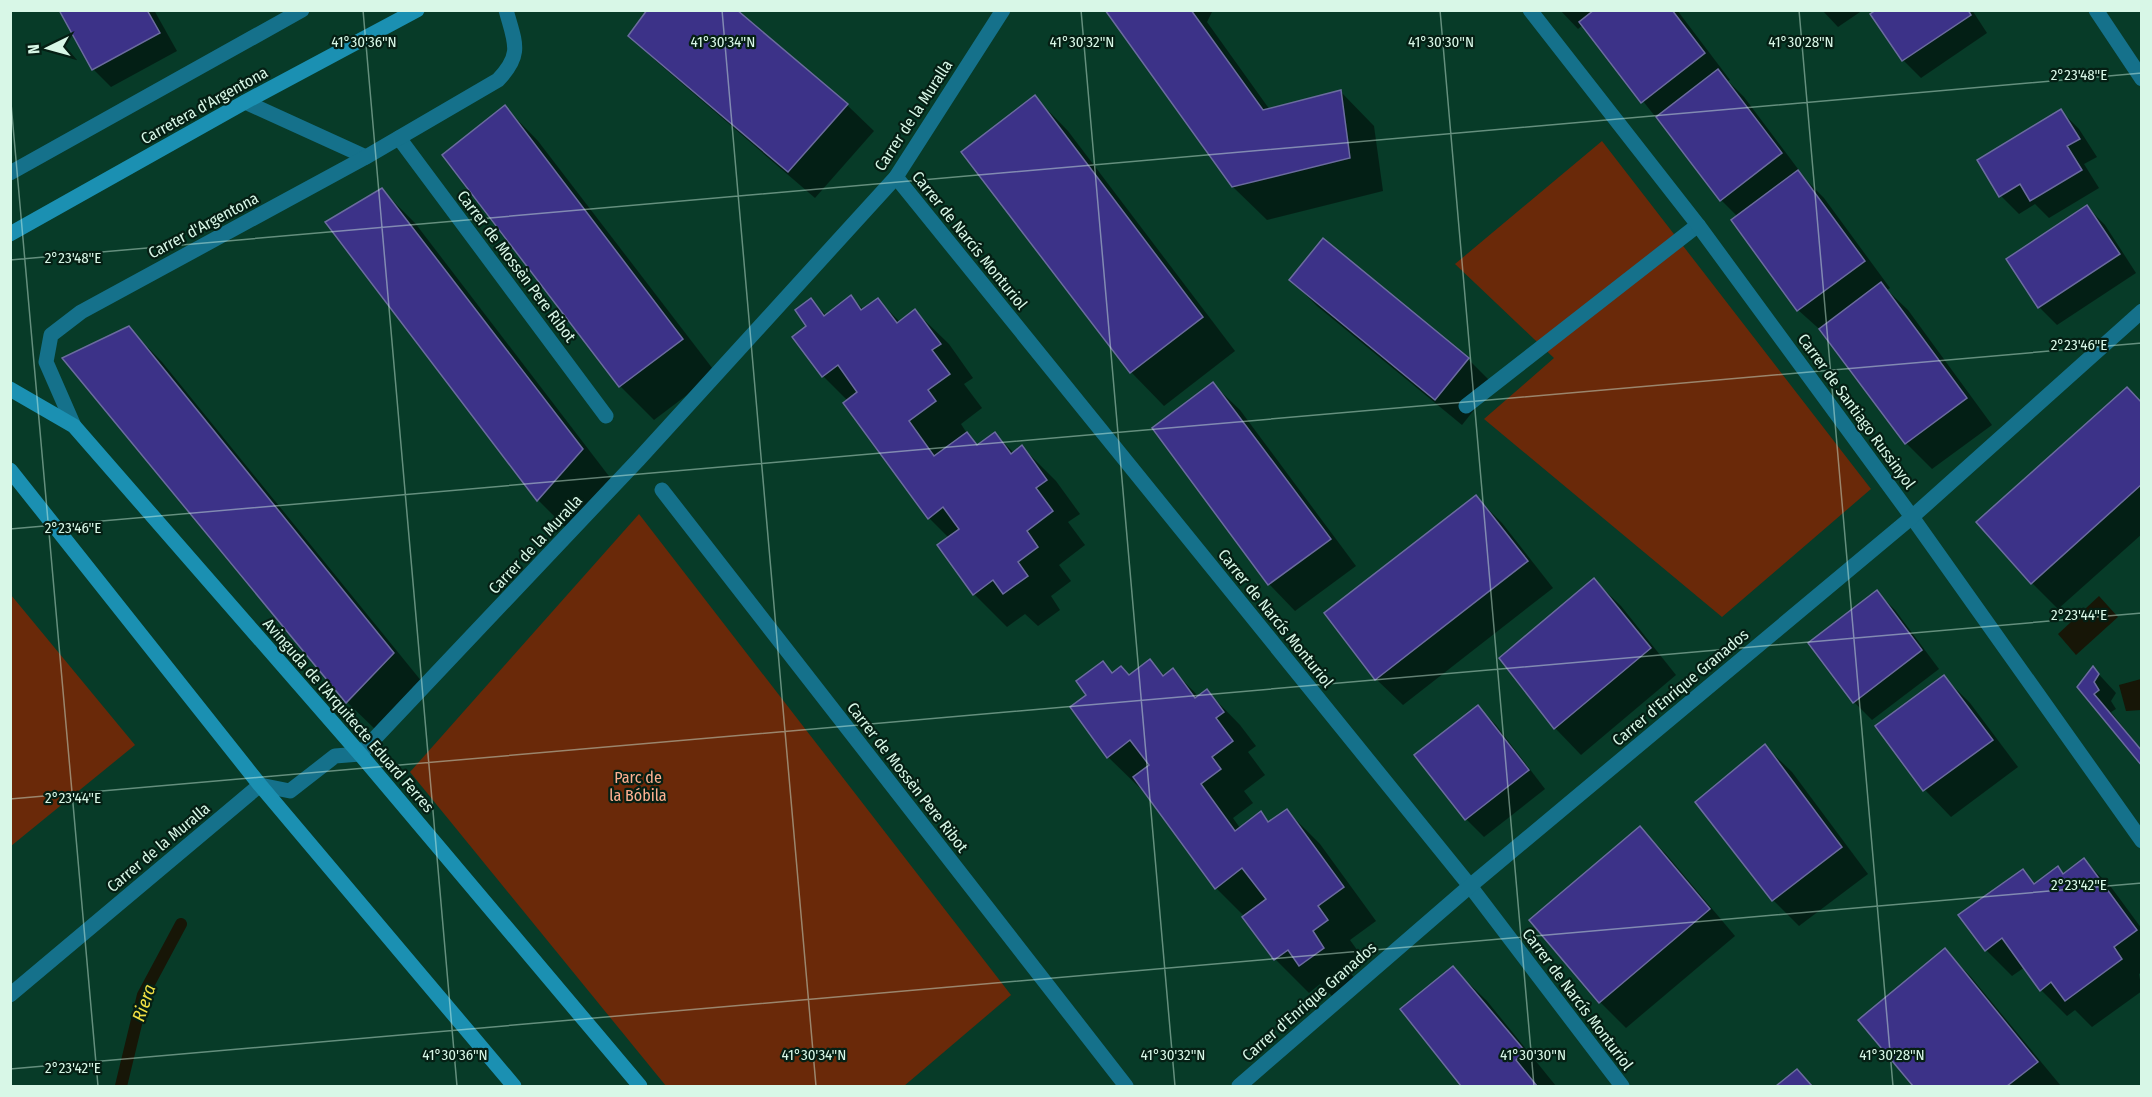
<svg xmlns="http://www.w3.org/2000/svg" width="2152" height="1097" viewBox="0 0 2152 1097" font-family="'Fira Sans Condensed',sans-serif">
	<style>
		.green { fill: #6a2909 }
		.water { fill: #171607 }
		.shadow { fill: #0007 }
		.lines { fill: none; stroke-linecap: round; stroke-linejoin: round }
		.stream { stroke: #171607; stroke-width: 12 }
		.building { fill: #3c3288; stroke: #6b6c9f; stroke-width: 1.5 }
		.lane { stroke: #15718b; stroke-width: 15 }
		.street { stroke: #15718b; stroke-width: 15 }
		.secondary { stroke: #1b90b2; stroke-width: 15 }
		.ticks { fill: none; stroke: #d8f7e7; stroke-width: 1.5; stroke-opacity: 0.45 }
		.labels { text-anchor: middle; stroke-width: 4.5; stroke-linejoin: round; paint-order: stroke }
		.street-label { font-size: 16px; fill: #d8f7e7; stroke: #051f14 }
		.park-label { font-size: 16px; fill: #ffb192; stroke: #051f14 }
		.water-label { font-size: 18px; font-style: italic; fill: #f1e044; stroke: #051f14 }
		.ticks-label { font-size: 15px; text-anchor: middle; fill: #d8f7e7; stroke: #051f14; stroke-width: 4.5; stroke-linejoin: round; paint-order: stroke }
	</style>
	<rect width="100%" height="100%" fill="#073b28"/>
	<!-- green -->
	<g class="green">
		<path d="M1602,141l269,348 -149,128 -238,-198 70,-61 -99,-94z"/>
		<path d="M639,514l372,481 -107,91h-238l-256,-314z"/>
		<path d="M11,595l124,150 -124,101z"/>
	</g>
	<!-- water -->
	<g class="water">
		<path d="M2099,596l19,21 -42,38 -18,-21z"/>
		<path d="M2141,679v31l-15,1 -7,-26z"/>
	</g>
	<!-- shadow -->
	<g class="shadow">
		<path d="M61,10h93l23,41 -66,36 -18,-18z"/>
		<path d="M735,10l112,95 27,26 -59,67 -158,-136 -27,-26z"/>
		<path d="M1107,10h106l-6,12 63,88 71,-18 33,34 9,65 -116,29 -34,-33z"/>
		<path d="M1560,10h117l53,70 -2,1 16,16 63,84 17,17 66,90 -3,2 21,20 84,115 -60,44 -26,-26 -80,-108 -28,-25 -60,-93 -17,-17 -138,-175 -5,4z"/>
		<path d="M1822,10h41l-25,17z"/>
		<path d="M1878,10h94l15,23 -66,45 -18,-18 -31,-46z"/>
		<path d="M1035,97l33,34 167,220 -71,55 -33,-34 -168,-220z"/>
		<path d="M505,107l33,34 178,232 -62,47 -34,-34 -176,-231z"/>
		<path d="M2061,111l18,18 18,28 -13,7 15,24 -50,30 -14,-14 -16,10 -18,-18z"/>
		<path d="M382,190l33,33 200,261 -44,49 -33,-33z"/>
		<path d="M2087,207l18,18 31,48 -79,52 -18,-18z"/>
		<path d="M1291,280l177,79 26,26 -32,40 -145,-119z"/>
		<path d="M851,297l13,13 14,-10 22,22 15,-11 34,33 24,34 -9,6 18,24 -21,16 7,11 11,11 16,-12 19,19 8,-6 34,34 24,33 -12,8 17,23 -26,20 12,16 -20,15 9,14 -22,16 -13,-12 -18,13 -33,-33 -25,-56 -20,-20 -81,-117 -25,-25 -29,-39 15,-10 2,-27 15,15z"/>
		<path d="M129,328l33,34 265,326 -46,47 -34,-33 -283,-343z"/>
		<path d="M1213,384l27,26 116,156 -61,45 -26,-27 -115,-155z"/>
		<path d="M2142,404v130l-84,75 -26,-26z"/>
		<path d="M1476,497l26,26 51,65 -150,117 -27,-26z"/>
		<path d="M1594,580l27,26 55,69 -95,80 -26,-27 -54,-70z"/>
		<path d="M1877,592l18,18 44,59 -67,51 -18,-18 -44,-59z"/>
		<path d="M1150,661l15,15 8,-6 26,27 8,-6 33,34 16,21 -8,6 17,23 -21,16 9,12 -20,15 7,10 21,-15 9,10 17,-12 33,33 56,77 -26,19 10,14 -15,11 12,17 -23,16 -14,-14 -11,9 -34,-34 -30,-42 -29,-29 -73,-99 -1,1 -34,-33 -20,-62 15,-32 10,11 16,2z"/>
		<path d="M2093,668l23,25 -5,8 5,8 -5,3 31,39 -63,-64z"/>
		<path d="M1944,677l26,26 48,64 -67,50 -26,-27 -48,-64z"/>
		<path d="M1478,707l18,18 49,64 -61,48 -18,-18z"/>
		<path d="M1765,746l27,26 76,102 -69,52 -26,-26z"/>
		<path d="M1640,828l26,26 69,82 -109,92 -26,-26z"/>
		<path d="M2084,860l27,27 31,42v43l-3,2 3,17 -50,36 -17,-17 -8,6 -26,-26 -16,-23 -13,9 -26,-26 37,-79 13,13 22,-16 7,7z"/>
		<path d="M1945,950l26,27 90,109h-146l-55,-66z"/>
		<path d="M1453,968l34,33 69,85h-93l-61,-77z"/>
	</g>
	<g class="lines">
		<!-- stream -->
		<path class="stream" d="M121,1086l22,-91 38,-71"/>
	</g>
	<!-- building -->
	<g class="building">
		<path d="M59,10h88l13,23 -68,37z"/>
		<path d="M647,10h90l111,94 -60,68 -160,-136z"/>
		<path d="M1105,10h86l72,100 78,-20 9,68 -118,29z"/>
		<path d="M1594,10h78l33,43 -64,50 -62,-81z"/>
		<path d="M1876,10h92l3,5 -69,46 -32,-47z"/>
		<path d="M1718,69l64,84 -62,48 -64,-84z"/>
		<path d="M1035,95l168,222 -73,56 -169,-221z"/>
		<path d="M505,105l178,234 -64,48 -177,-232z"/>
		<path d="M2061,109l19,30 -13,7 15,24 -52,31 -10,-17 -21,13 -22,-37z"/>
		<path d="M1798,170l67,91 -68,50 -66,-91z"/>
		<path d="M382,188l201,261 -46,52 -212,-279z"/>
		<path d="M2087,205l33,49 -82,54 -32,-49z"/>
		<path d="M1323,238l146,120 -34,42 -146,-120z"/>
		<path d="M1881,282l86,116 -62,46 -86,-115z"/>
		<path d="M851,295l10,15 17,-12 19,25 18,-14 26,35 -9,6 18,24 -22,16 8,11 -27,20 25,35 33,-24 10,13 18,-13 16,22 11,-9 25,35 -11,8 17,23 -26,20 11,16 -20,15 10,14 -25,18 -10,-14 -20,15 -36,-50 22,-16 -16,-22 -15,12 -85,-116 14,-11 -19,-27 -16,12 -30,-40 14,-11 -11,-16 16,-12 13,18z"/>
		<path d="M129,326l265,327 -48,50 -284,-345z"/>
		<path d="M1213,382l118,157 -63,46 -116,-157z"/>
		<path d="M2127,387l15,16v81l-111,100 -55,-62z"/>
		<path d="M1476,495l52,66 -153,119 -51,-67z"/>
		<path d="M1594,578l57,70 -97,81 -55,-71z"/>
		<path d="M1877,590l45,60 -69,53 -45,-60z"/>
		<path d="M1150,659l13,17 10,-8 22,30 12,-9 17,23 -8,6 17,23 -21,16 9,12 -20,15 34,47 26,-20 7,11 19,-13 57,78 -26,19 10,14 -15,11 11,17 -25,18 -11,-16 -14,10 -32,-43 24,-18 -24,-31 -27,21 -82,-112 16,-12 -19,-25 -23,18 -37,-51 16,-12 -10,-14 27,-20 9,12 9,-7 8,9z"/>
		<path d="M2093,666l6,8 -5,8 5,8 -5,4 48,57v15l-65,-79z"/>
		<path d="M1944,675l49,65 -70,51 -48,-65z"/>
		<path d="M1478,705l51,65 -64,50 -51,-65z"/>
		<path d="M1765,744l77,103 -70,54 -77,-99z"/>
		<path d="M1640,826l70,83 -111,94 -70,-83z"/>
		<path d="M2084,858l53,72 -23,17 8,12 -57,42 -14,-19 -11,9 -38,-53 -17,13 -27,-36 65,-46 11,15 24,-18 5,8z"/>
		<path d="M1945,948l93,114 -31,24h-94l-55,-66z"/>
		<path d="M1453,966l72,85 -9,9 21,26h-76l-61,-77z"/>
		<path d="M1797,1069l15,17h-36z"/>
	</g>
	<g class="lines">
		<!-- lane -->
		<path class="lane" d="M1466,406l232,-181"/>
		<!-- street -->
		<g class="street">
			<path d="M1530,10l168,215 214,292 230,324"/>
			<path d="M2096,10l46,69"/>
			<path d="M245,102l121,55"/>
			<path d="M399,138l207,278"/>
			<path d="M10,173l292,-163"/>
			<path d="M896,177l574,709 152,200"/>
			<path d="M74,426l-28,-64 5,-27 30,-23 285,-155 132,-77c25,-26 17,-37 8,-70"/>
			<path d="M662,490l464,596"/>
			<path d="M10,995l250,-210 30,6 45,-35 25,-2 279,-295 257,-282 107,-167"/>
			<path d="M1239,1086l231,-200 442,-369 230,-206"/>
		</g>
		<!-- secondary -->
		<g class="secondary">
			<path d="M10,234l235,-132 172,-92"/>
			<path d="M10,389l64,37 286,328 280,332"/>
			<path d="M10,470l250,315 254,301"/>
		</g>
	</g>
	<!-- ticks -->
	<path class="ticks" d="M363,10l94,1076M722,10l94,1076M1081,10l94,1076M1440,10l94,1076M1799,10l94,1076M10,92l88,994M10,260l2132,-187M10,529l2132,-186M10,799l2132,-186M10,1069l2132,-186"/>
	<g class="labels">
		<!-- street labels -->
		<g class="street-label">
			<text transform="translate(204 105) rotate(-29)" y="6">Carretera d'Argentona</text>
			<text transform="translate(913 115) rotate(-57)" y="6">Carrer de la Muralla</text>
			<text transform="translate(203 225) rotate(-28)" y="6">Carrer d'Argentona</text>
			<text transform="translate(970 240) rotate(51)" y="6">Carrer de Narcís Monturiol</text>
			<text transform="translate(517 266) rotate(53)" y="6">Carrer de Mossèn Pere Ribot</text>
			<text transform="translate(1857 411) rotate(54)" y="6">Carrer de Santiago Russinyol</text>
			<text transform="translate(535 544) rotate(-47)" y="6">Carrer de la Muralla</text>
			<text transform="translate(1276 618) rotate(51)" y="6">Carrer de Narcís Monturiol</text>
			<text transform="translate(1680 687) rotate(-40)" y="6">Carrer d'Enrique Granados</text>
			<text transform="translate(349 715) rotate(49)" y="6">Avinguda de l'Arquitecte Eduard Ferres</text>
			<text transform="translate(908 777) rotate(52)" y="6">Carrer de Mossèn Pere Ribot</text>
			<text transform="translate(158 847) rotate(-40)" y="6">Carrer de la Muralla</text>
			<text transform="translate(1578 999) rotate(53)" y="6">Carrer de Narcís Monturiol</text>
			<text transform="translate(1309 1001) rotate(-41)" y="6">Carrer d'Enrique Granados</text>
		</g>
		<!-- park labels -->
		<g class="park-label">
			<text x="638" y="783">Parc de<tspan x="638" dy="18">la Bóbila</tspan></text>
		</g>
		<!-- water labels -->
		<g class="water-label">
			<text transform="translate(144 1003) rotate(-71)" y="6">Riera</text>
		</g>
	</g>
	<g class="ticks-label">
		<text x="723" y="47">41°30'34"N</text>
		<text x="1441" y="47">41°30'30"N</text>
		<text x="1801" y="47">41°30'28"N</text>
		<text x="364" y="47">41°30'36"N</text>
		<text x="1082" y="47">41°30'32"N</text>
		<text x="2079" y="80">2°23'48"E</text>
		<text x="73" y="263">2°23'48"E</text>
		<text x="2079" y="350">2°23'46"E</text>
		<text x="73" y="533">2°23'46"E</text>
		<text x="2079" y="620">2°23'44"E</text>
		<text x="73" y="803">2°23'44"E</text>
		<text x="2079" y="890">2°23'42"E</text>
		<text x="455" y="1060">41°30'36"N</text>
		<text x="814" y="1060">41°30'34"N</text>
		<text x="1173" y="1060">41°30'32"N</text>
		<text x="1533" y="1060">41°30'30"N</text>
		<text x="1892" y="1060">41°30'28"N</text>
		<text x="73" y="1073">2°23'42"E</text>
	</g>
	<!-- border -->
	<rect width="2152" height="1097" fill="none" stroke="#d8f7e7" stroke-width="24"/>
	<!-- north arrow -->
	<g transform="translate(48 48) rotate(265)" stroke="#051f14" stroke-width="4.5" paint-order="stroke">
	<path d="M0-4.5L10 22L0 15L-10 22Z" fill="#d8f7e7"/>
	<text y="-9" font-size="16" font-weight="bold" text-anchor="middle" fill="#d8f7e7">N</text>
	</g>
</svg>
